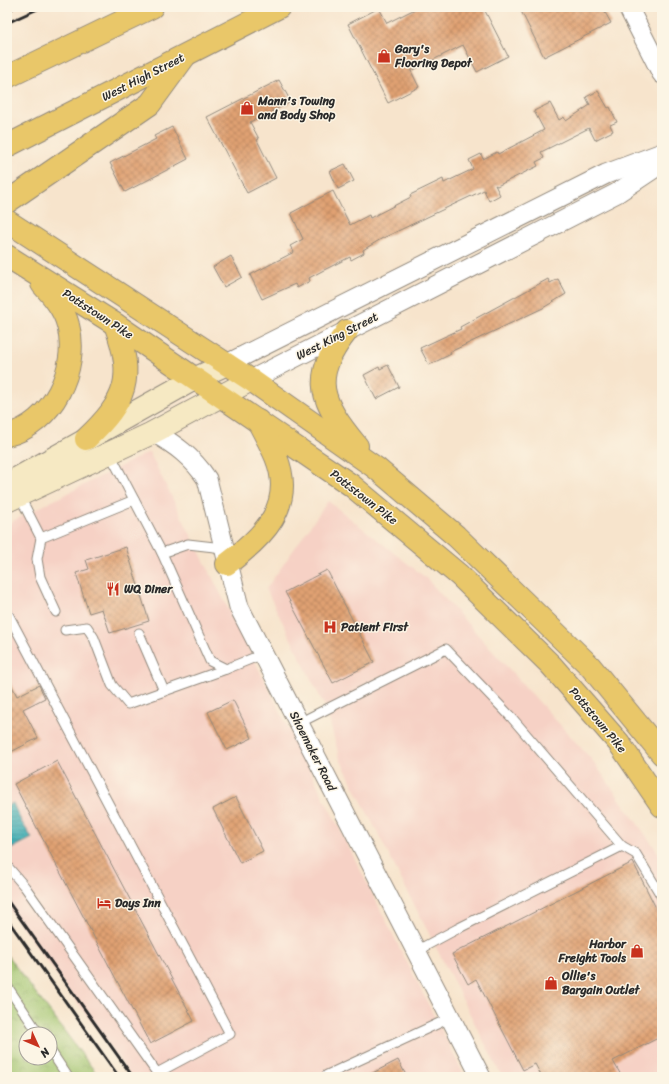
<svg xmlns="http://www.w3.org/2000/svg" width="669" height="1084" viewBox="0 0 669 1084" font-family="Sriracha,sans-serif">
	<style>
		.built { fill: #f6d1c5 }
		.park { fill: url(#park-crowns); stroke: #66784c; fill-rule: evenodd }
		.water { fill: url(#water-rules); stroke: #326c6f }
		.building { fill: url(#building-cross-hatch) }
		.lines { fill: none; stroke-linecap: round; stroke-linejoin: round }
		.lane-casing { stroke: #91887c; stroke-width: 11 }
		.street-casing { stroke: #91887c; stroke-width: 21 }
		.secondary-casing { stroke: #91887c; stroke-width: 24 }
		.primary-casing { stroke: #91887c; stroke-width: 24 }
		.highway-casing { stroke: #91887c; stroke-width: 24 }
		.lane { stroke: #fff; stroke-width: 9 }
		.street { stroke: #fff; stroke-width: 19 }
		.secondary { stroke: #f6e9c3; stroke-width: 22 }
		.primary { stroke: #e9c769; stroke-width: 22 }
		.highway { stroke: #e9c769; stroke-width: 22 }
		.rail { stroke: #2b2b2b; stroke-width: 3 }
		.labels { text-anchor: middle; stroke-width: 3; stroke-linejoin: round; paint-order: stroke }
		.poi-label { font-size: 12px; font-weight: bold; fill: #2b2b2b; stroke: #fcf5e5; text-anchor: start }
		.street-label { font-size: 12px; fill: #2b2b2b; stroke: #fcf5e5 }
	</style>
	<defs>
		<pattern id="park-crowns" width="20" height="18" patternUnits="userSpaceOnUse"><rect width="20" height="18" fill="#a1c46e"/><path d="M2 6a3 3 0 1 1 6 0M12 15a3 3 0 1 1 6 0" fill="none" stroke="#839f5b"/></pattern>
		<pattern id="water-rules" width="6" height="5" patternUnits="userSpaceOnUse"><rect width="6" height="5" fill="#3aacb3"/><path d="M0 2.5h6" fill="none" stroke="#318c92"/></pattern>
		<pattern id="building-cross-hatch" width="8" height="8" patternUnits="userSpaceOnUse"><rect width="8" height="8" fill="#e0a172"/><path d="M0 0l8 8M0 8l8-8" fill="none" stroke="#b6835e"/></pattern>
	</defs>
	<rect width="100%" height="100%" fill="#fcf5e5"/>
	<filter id="ink" filterUnits="userSpaceOnUse"><feTurbulence type="fractalNoise" baseFrequency=".025" numOctaves="2"/><feDisplacementMap in="SourceGraphic" scale="8" xChannelSelector="R" yChannelSelector="G"/><feConvolveMatrix kernelMatrix="1 2 1 2 8 2 1 2 1" color-interpolation-filters="sRGB"/></filter>
	<filter id="wash" filterUnits="userSpaceOnUse"><feTurbulence type="fractalNoise" baseFrequency=".012" numOctaves="4" result="noise"/><feDisplacementMap in="SourceGraphic" scale="16" xChannelSelector="R" yChannelSelector="G"/><feGaussianBlur stdDeviation="0.9" result="paint"/><feColorMatrix in="noise" values="0 0 0 0 0 0 0 0 0 0 0 0 0 0 0 0 0 1.4 0 .05"/><feComposite in="paint" operator="in"/></filter>
	<g filter="url(#wash)">
		<rect width="100%" height="100%" fill="#f7e4cc"/>
		<!-- built -->
		<g class="built">
			<path d="M149,452l316,625h-333l-125,-170v-383z"/>
			<path d="M328,501l98,77 166,182 70,98v219h-160l-162,-318 -14,-50 -60,-120z"/>
		</g>
		<!-- park -->
		<path class="park" d="M7,955l92,122h-92zM26,1034h24v24h-24z"/>
		<!-- water -->
		<path class="water" d="M13,803l8,18 11,17 -21,11 -4,-8v-35z"/>
		<g id="blocks">
			<!-- building -->
			<g class="building">
				<path d="M419,7h64l25,49 -31,16 -14,-27 -52,26 8,16 -31,16 -40,-79 31,-16 8,15z"/>
				<path d="M519,7h83l9,16 -67,34z"/>
				<path d="M279,80l12,22 -41,20 9,17 -2,1 19,38 -29,15 -40,-76z"/>
				<path d="M598,91l10,17 2,-1 7,15 -7,3 3,6 -18,9 -6,-12 -48,24 3,6 -8,4 2,4 -41,20 -2,-1 5,10 -11,6 -5,-11 -103,49 -18,11 1,3 -13,7 -1,-3 -28,14 -13,7 1,3 -13,7 -2,-4 -33,15 -12,-24 44,-23 -4,-6 13,-7 -12,-26 42,-22 17,34 19,-10 1,3 41,-21 -1,-2 33,-16 1,4 29,-14 -4,-9 12,-6 2,5 14,-7 1,2 46,-24 -10,-19 16,-8 9,17 5,-3 2,4 24,-16 -4,-8z"/>
				<path d="M172,127l16,32 -63,33 -15,-29 46,-24 -2,-3z"/>
				<path d="M345,164l9,17 -16,8 -8,-18z"/>
				<path d="M231,256l11,21 -18,10 -11,-20z"/>
				<path d="M548,279l2,4 8,-4 8,15 -23,14 -93,44 1,2 -22,11 -9,-17 41,-19 -1,-2z"/>
				<path d="M388,365l11,22 -23,12 -12,-24 15,-8 1,2z"/>
				<path d="M126,547l23,74 -39,12 -8,-24 -13,4 -13,-40 13,-4 -3,-9z"/>
				<path d="M327,570l47,92 -41,21 -48,-91z"/>
				<path d="M7,676l10,20 22,-11 6,13 -22,11 15,29 -31,16z"/>
				<path d="M233,700l19,38 -25,12 -19,-38z"/>
				<path d="M57,761l137,260 -44,23 -136,-260z"/>
				<path d="M236,797l27,54 -23,12 -27,-54z"/>
				<path d="M633,862l29,58v116l-49,25 9,16h-80l-7,-13 -12,6 -47,-91 -8,5 -16,-30z"/>
				<path d="M398,1060l9,17h-42z"/>
			</g>
		</g>
	</g>
	<g filter="url(#ink)">
		<use href="#blocks" fill-opacity="0" stroke="#91887c" stroke-width="1"/>
		<g class="lines">
			<!-- lane casing -->
			<g class="lane-casing">
				<g id="lane">
					<path d="M109,452l53,101 48,108 16,8 37,-15"/>
					<path d="M19,495l22,43 -4,21 3,18 16,35"/>
					<path d="M41,538l93,-38"/>
					<path d="M162,553l26,-9 35,4"/>
					<path d="M7,612l223,422 -73,39 -132,-186 -18,-21"/>
					<path d="M65,630l22,-3 7,11 18,47 16,19 98,-35"/>
					<path d="M139,633l25,58"/>
					<path d="M299,723l147,-74 66,69 110,128 -165,83 -41,22"/>
					<path d="M622,846l14,8 26,43"/>
					<path d="M7,986l32,48"/>
					<path d="M50,1050l18,27"/>
					<path d="M328,1077l-1,-2 123,-57"/>
				</g>
			</g>
			<!-- street casing -->
			<g class="street-casing">
				<g id="street">
					<path d="M628,7l34,67"/>
					<path d="M227,364l379,-190 56,-21"/>
					<path d="M251,380l366,-187 45,-30"/>
					<path d="M153,432c23,13 39,25 54,47l32,128 242,470"/>
				</g>
			</g>
			<!-- secondary casing -->
			<g class="secondary-casing">
				<g id="secondary">
					<path d="M7,484l189,-106 31,-14"/>
					<path d="M7,501l143,-67 101,-54"/>
				</g>
			</g>
			<!-- primary casing -->
			<g class="primary-casing">
				<path id="primary" d="M7,146l272,-139"/>
			</g>
			<!-- highway casing -->
			<g class="highway-casing">
				<g id="highway">
					<path d="M7,77l145,-70"/>
					<path d="M7,202l143,-98 35,-48"/>
					<path d="M7,221l244,159 125,88 80,68 134,130 72,88"/>
					<path d="M7,256l108,68 236,161 108,90 92,90 68,78 43,63"/>
					<path d="M347,331c-38,48 -26,71 10,115"/>
					<path d="M7,435c45,-10 73,-67 61,-110 -4,-16 -15,-29 -26,-41"/>
					<path d="M86,439c41,-39 49,-60 29,-115"/>
					<path d="M227,564c36,-27 69,-58 49,-107 -5,-12 -12,-24 -18,-36"/>
				</g>
			</g>
			<!-- lane -->
			<use href="#lane" class="lane"/>
			<!-- street -->
			<use href="#street" class="street"/>
			<!-- secondary -->
			<use href="#secondary" class="secondary"/>
			<!-- primary -->
			<use href="#primary" class="primary"/>
			<!-- highway -->
			<use href="#highway" class="highway"/>
			<!-- rail -->
			<g class="rail">
				<path d="M7,11l8,-4"/>
				<path d="M7,23l35,-16"/>
				<path d="M7,900l126,177"/>
				<path d="M7,919l112,158"/>
			</g>
		</g>
	</g>
	<!-- icons -->
	<defs>
		<g id="shop-bare" transform="scale(1.08)"><path d="M-5-2.5h2.3a2.7 3.5 0 0 1 5.4 0H5L5.5 6h-11ZM-1.5-2.5h3a1.5 2.3 0 0 0-3 0Z" fill="#c8321e" stroke="#fcf5e5" stroke-width="2.5" paint-order="stroke"/></g>
		<g id="restaurant-bare" transform="scale(1.08)"><path d="M-5-6h1v4h1v-4h1v4h1v-4h1v5L-1.5 .5V6h-2V.5L-5-1ZM5-6V6H3V1.5H1.5Q1.5-4 5-6Z" fill="#c8321e" stroke="#fcf5e5" stroke-width="2.5" paint-order="stroke"/></g>
		<g id="hospital-bare" transform="scale(1.08)"><path d="M-5-5h3v3.5h4V-5h3V5h-3V1.5h-4V5h-3Z" fill="#c8321e" stroke="#fcf5e5" stroke-width="2.5" paint-order="stroke"/></g>
		<g id="hotel-bare" transform="scale(1.08)"><path d="M-6-4.5h1.5V1H6V5H4.5V3h-9V5H-6ZM-4 0a1.8 1.8 0 1 1 3.6 0ZM.5 0V-2.5h3Q6-2.5 6 0Z" fill="#c8321e" stroke="#fcf5e5" stroke-width="2.5" paint-order="stroke"/></g>
	</defs>
	<g fill-rule="evenodd">
		<use href="#shop-bare" x="384" y="56"/>
		<use href="#shop-bare" x="247" y="108"/>
		<use href="#restaurant-bare" x="113" y="589"/>
		<use href="#hospital-bare" x="330" y="627"/>
		<use href="#hotel-bare" x="104" y="903"/>
		<use href="#shop-bare" x="637" y="951"/>
		<use href="#shop-bare" x="551" y="983"/>
	</g>
	<g class="labels">
		<!-- poi labels -->
		<g class="poi-label">
			<text x="395" y="53">Gary's<tspan x="395" dy="14">Flooring Depot</tspan></text>
			<text x="258" y="105">Mann's Towing<tspan x="258" dy="14">and Body Shop</tspan></text>
			<text x="124" y="593">WQ Diner</text>
			<text x="341" y="631">Patient First</text>
			<text x="115" y="907">Days Inn</text>
			<text x="626" y="948" text-anchor="end">Harbor<tspan x="626" dy="14">Freight Tools</tspan></text>
			<text x="562" y="980">Ollie's<tspan x="562" dy="14">Bargain Outlet</tspan></text>
		</g>
		<!-- street labels -->
		<g class="street-label">
			<text transform="translate(143 77) rotate(-27)" y="4">West High Street</text>
			<text transform="translate(98 314) rotate(33)" y="4">Pottstown Pike</text>
			<text transform="translate(337 336) rotate(-27)" y="4">West King Street</text>
			<text transform="translate(364 497) rotate(38)" y="4">Pottstown Pike</text>
			<text transform="translate(598 720) rotate(50)" y="4">Pottstown Pike</text>
			<text transform="translate(313 751) rotate(63)" y="4">Shoemaker Road</text>
		</g>
	</g>
	<!-- margin -->
	<rect width="669" height="1084" fill="none" stroke="#fcf5e5" stroke-width="24"/>
	<!-- north arrow -->
	<g transform="translate(38 1046) rotate(134)"><circle r="19" fill="#fcf5e5" stroke="#a8a49b"/>
	<path d="M0-3L7 15L0 10L-7 15Z" fill="#c8321e"/>
	<text y="-6" font-size="11" font-weight="bold" text-anchor="middle" fill="#2b2b2b">N</text>
	</g>
</svg>
